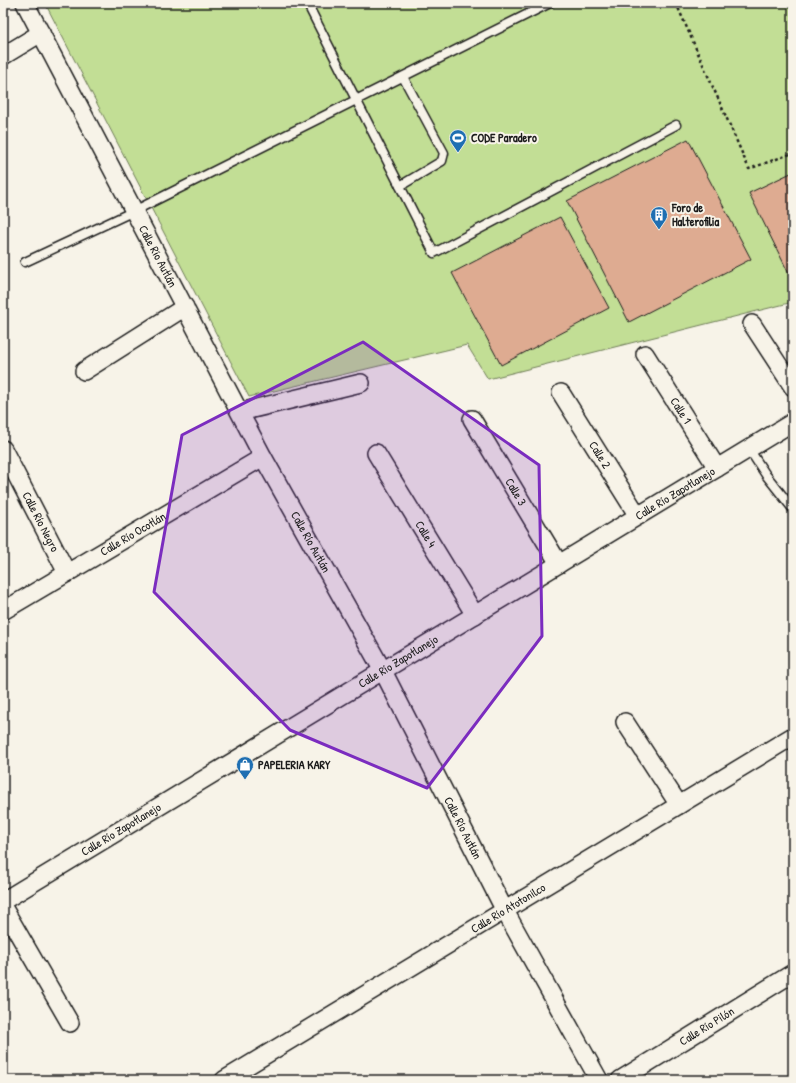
<svg xmlns="http://www.w3.org/2000/svg" width="796" height="1083" viewBox="0 0 796 1083" font-family="'Patrick Hand',sans-serif">
	<style>
		.green { fill: #c2de95; stroke: #6f7d58 }
		.building { fill: #deab91; stroke: #1c1c1c }
		.lines { fill: none; stroke-linecap: round; stroke-linejoin: round }
		.service-casing { stroke: #1c1c1c; stroke-width: 11 }
		.minor-casing { stroke: #1c1c1c; stroke-width: 20 }
		.path { stroke: #1c1c1c; stroke-width: 2.5; stroke-dasharray: 3 3; stroke-linecap: butt }
		.service { stroke: #f7f3e8; stroke-width: 8 }
		.minor { stroke: #f7f3e8; stroke-width: 17 }
		.marked { fill: #7b2cbf; fill-opacity: 0.2; stroke: #7b2cbf; stroke-width: 3; stroke-linejoin: round }
		.labels { text-anchor: middle; stroke-width: 4; stroke-linejoin: round; paint-order: stroke }
		.poi-label { font-size: 12px; font-weight: bold; fill: #1c1c1c; stroke: #f7f3e8; text-anchor: start }
		.street-label { font-size: 12px; fill: #1c1c1c; stroke: #f7f3e8 }
	</style>
	<rect width="100%" height="100%" fill="#f7f3e8"/>
	<filter id="ink" filterUnits="userSpaceOnUse"><feTurbulence type="fractalNoise" baseFrequency=".025" numOctaves="2"/><feDisplacementMap in="SourceGraphic" scale="8" xChannelSelector="R" yChannelSelector="G"/><feConvolveMatrix kernelMatrix="1 2 1 2 8 2 1 2 1" color-interpolation-filters="sRGB"/></filter>
	<g filter="url(#ink)">
		<!-- green -->
		<path class="green" d="M45,3h748v299l-305,77 -21,-34 -218,52z"/>
		<!-- building -->
		<g class="building">
			<path d="M688,139l63,120 -122,63 -62,-121z"/>
			<path d="M793,172v110l-44,-89z"/>
			<path d="M560,217l49,91 -108,57 -49,-92z"/>
		</g>
		<g class="lines">
			<!-- service casing -->
			<g class="service-casing">
				<g id="service">
					<path d="M307,3l127,250 242,-128"/>
					<path d="M400,186l42,-25 2,-8 -41,-76"/>
					<path d="M25,262l109,-51 416,-208"/>
					<path d="M749,449l17,26 27,34"/>
				</g>
			</g>
			<!-- minor casing -->
			<g class="minor-casing">
				<g id="minor">
					<path id="s1" d="M25,3l238,454 120,214 122,240 94,169"/>
					<path d="M3,56l38,-23"/>
					<path d="M752,324l41,63"/>
					<path id="s2" d="M645,354l72,114"/>
					<path d="M84,371l101,-64"/>
					<path id="s3" d="M561,393l77,123"/>
					<path d="M240,412l121,-29"/>
					<path id="s4" d="M472,419l87,145"/>
					<path id="s5" d="M3,449l64,124"/>
					<path id="s6" d="M376,453l99,162"/>
					<path id="s7" d="M3,611l260,-154"/>
					<path d="M625,722l54,83"/>
					<path id="s8" d="M3,901l790,-479"/>
					<path d="M3,907l67,116"/>
					<path id="s9" d="M224,1080l569,-344"/>
					<path id="s10" d="M620,1080l173,-107"/>
				</g>
			</g>
			<!-- path -->
			<path class="path" d="M676,3l73,166 44,-16"/>
			<!-- service -->
			<use href="#service" class="service"/>
			<!-- minor -->
			<use href="#minor" class="minor"/>
		</g>
	</g>
	<!-- marked area -->
	<path class="marked" d="M363,342l176,123 3,171 -115,152 -137,-58 -136,-138 28,-157z"/>
	<!-- icons -->
	<defs>
		<g id="stadium-pin" transform="scale(0.9)"><path d="M0 17L-7.5 6A9.5 9.5 0 1 1 7.5 6Z" fill="#1f6fb2" stroke="#f7f3e8"/><path d="M0-5a6.5 5 0 1 0 0 10a6.5 5 0 1 0 0-10ZM-3.5-1.8h7v3.6h-7Z" fill="#fff"/></g>
		<g id="building-pin" transform="scale(0.9)"><path d="M0 17L-7.5 6A9.5 9.5 0 1 1 7.5 6Z" fill="#1f6fb2" stroke="#f7f3e8"/><path d="M-4-6H4V6H1V3H-1V6H-4ZM-2.5-4.3h1.7v1.8h-1.7ZM.8-4.3h1.7v1.8H.8ZM-2.5-1h1.7V.8h-1.7ZM.8-1h1.7V.8H.8Z" fill="#fff"/></g>
		<g id="shop-pin" transform="scale(0.9)"><path d="M0 17L-7.5 6A9.5 9.5 0 1 1 7.5 6Z" fill="#1f6fb2" stroke="#f7f3e8"/><path d="M-5-2.5h2.3a2.7 3.5 0 0 1 5.4 0H5L5.5 6h-11ZM-1.5-2.5h3a1.5 2.3 0 0 0-3 0Z" fill="#fff"/></g>
	</defs>
	<g fill-rule="evenodd">
		<use href="#stadium-pin" x="458" y="138"/>
		<use href="#building-pin" x="659" y="215"/>
		<use href="#shop-pin" x="245" y="765"/>
	</g>
	<g class="labels">
		<!-- poi labels -->
		<g class="poi-label">
			<text x="471" y="142">CODE Paradero</text>
			<text x="672" y="212">Foro de<tspan x="672" dy="14">Halterofilia</tspan></text>
			<text x="258" y="769">PAPELERIA KARY</text>
		</g>
		<!-- street labels -->
		<g class="street-label">
			<text dy="4" stroke="none"><textPath href="#s1" startOffset="286">Calle Río Autlán</textPath></text>
			<text dy="4" stroke="none"><textPath href="#s2" startOffset="67">Calle 1</textPath></text>
			<text dy="4" stroke="none"><textPath href="#s3" startOffset="73">Calle 2</textPath></text>
			<text dy="4" stroke="none"><textPath href="#s4" startOffset="85">Calle 3</textPath></text>
			<text dy="4" stroke="none"><textPath href="#s8" startOffset="786">Calle Río Zapotlanejo</textPath></text>
			<text dy="4" stroke="none"><textPath href="#s5" startOffset="82">Calle Río Negro</textPath></text>
			<text dy="4" stroke="none"><textPath href="#s7" startOffset="151">Calle Río Ocotlán</textPath></text>
			<text dy="4" stroke="none"><textPath href="#s6" startOffset="95">Calle 4</textPath></text>
			<text dy="4" stroke="none"><textPath href="#s1" startOffset="610">Calle Río Autlán</textPath></text>
			<text dy="4" stroke="none"><textPath href="#s8" startOffset="462">Calle Río Zapotlanejo</textPath></text>
			<text dy="4" stroke="none"><textPath href="#s1" startOffset="934">Calle Río Autlán</textPath></text>
			<text dy="4" stroke="none"><textPath href="#s8" startOffset="138">Calle Río Zapotlanejo</textPath></text>
			<text dy="4" stroke="none"><textPath href="#s9" startOffset="332">Calle Río Atotonilco</textPath></text>
			<text dy="4" stroke="none"><textPath href="#s10" startOffset="102">Calle Río Pilón</textPath></text>
		</g>
	</g>
	<!-- margin -->
	<rect width="796" height="1083" fill="none" stroke="#f7f3e8" stroke-width="16"/>
	<rect x="8" y="8" width="780" height="1067" fill="none" stroke="#1c1c1c" stroke-width="1.5" filter="url(#ink)"/>
</svg>
